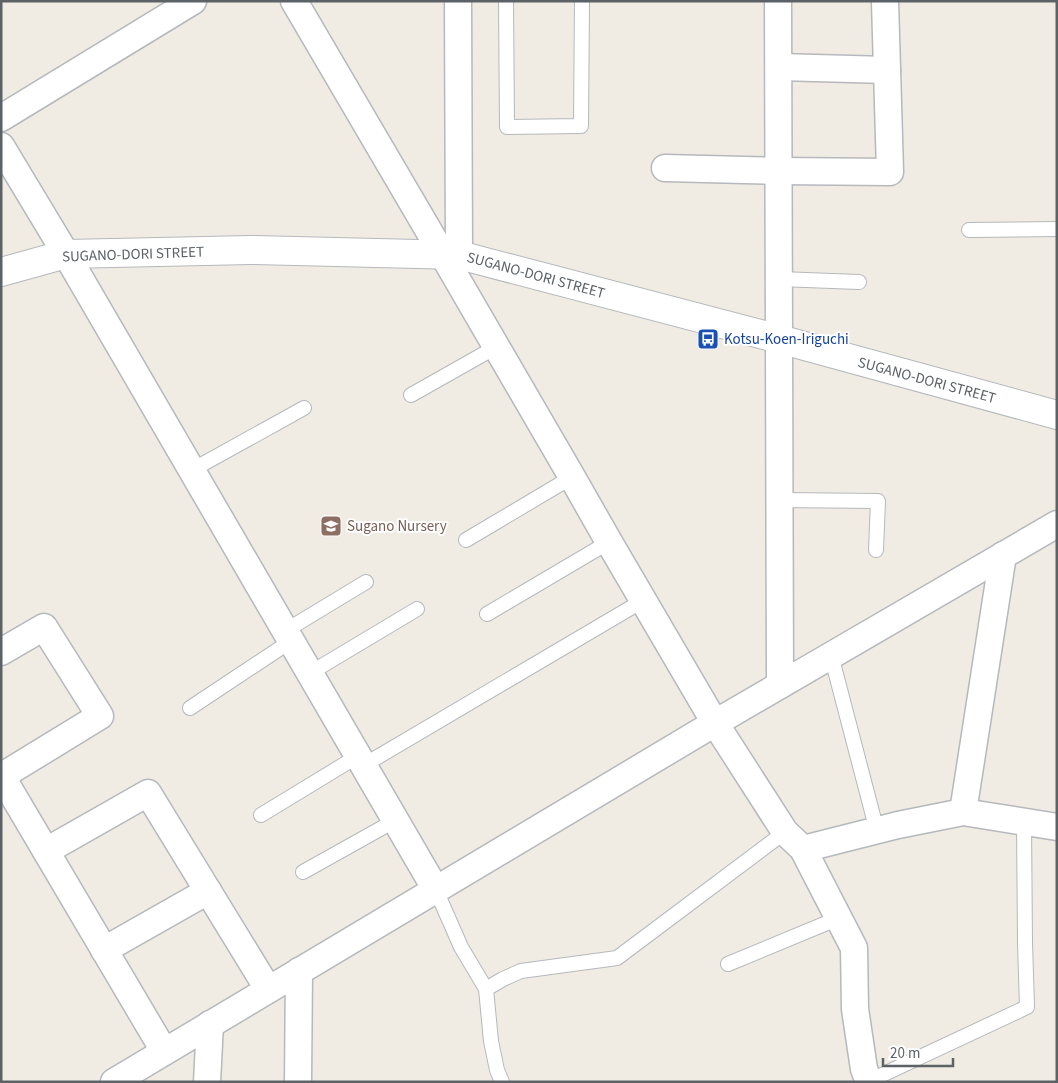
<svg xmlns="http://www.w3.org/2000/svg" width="1058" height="1083" viewBox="0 0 1058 1083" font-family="'Source Sans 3',sans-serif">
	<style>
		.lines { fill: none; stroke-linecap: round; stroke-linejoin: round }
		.service-casing { stroke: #b5b8bc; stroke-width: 16 }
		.minor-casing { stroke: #b5b8bc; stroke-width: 29 }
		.tertiary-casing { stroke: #b5b8bc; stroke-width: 30 }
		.service { stroke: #fff; stroke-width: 14 }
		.minor { stroke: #fff; stroke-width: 26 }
		.tertiary { stroke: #fff; stroke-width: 28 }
		.labels { text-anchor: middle; stroke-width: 4; stroke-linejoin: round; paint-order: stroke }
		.street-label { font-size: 15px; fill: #5c6266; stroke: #fff }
		.transit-label { font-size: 15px; fill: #164399; stroke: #fff; text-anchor: start }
		.education-label { font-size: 15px; fill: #785e54; stroke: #fff; text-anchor: start }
	</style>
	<rect width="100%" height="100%" fill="#f0ece4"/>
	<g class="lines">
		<!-- service casing -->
		<g class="service-casing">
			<g id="service">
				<path d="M506,1l1,126 74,-1 1,-125"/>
				<path d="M969,230l88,-1"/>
				<path d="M779,279l80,3"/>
				<path d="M411,395l85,-48"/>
				<path d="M192,470l112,-62"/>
				<path d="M780,500l98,1 -2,49"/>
				<path d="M466,540l106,-63"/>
				<path d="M487,614l122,-72"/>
				<path d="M285,631l81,-49"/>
				<path d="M831,655l46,176"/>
				<path d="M310,673l107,-64"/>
				<path d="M190,708l101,-67"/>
				<path d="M364,765l280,-165"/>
				<path d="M261,815l97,-59"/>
				<path d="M303,872l93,-52"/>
				<path d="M436,890l25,57 25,42 5,52 6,29 5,12"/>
				<path d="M728,964l111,-46"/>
				<path d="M486,989l17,-10 18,-8 96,-13 168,-126"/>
				<path d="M865,1082l4,-1 158,-74 -2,-64 -1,-121"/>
			</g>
		</g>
		<!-- minor casing -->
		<g class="minor-casing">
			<g id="minor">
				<path d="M294,1l149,254 129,222 37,65 106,181 70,109 18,17 51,99 1,61 9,60 5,13"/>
				<path d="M458,1l1,254"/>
				<path d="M778,1l2,684"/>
				<path d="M779,67l108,3"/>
				<path d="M1,118l192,-117"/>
				<path d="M1,146l65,108 370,636"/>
				<path d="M665,168l114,3 111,1 -5,-171"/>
				<path d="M1,652l43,-25 56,89 -98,60"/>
				<path d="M1,775l163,276"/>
				<path d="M963,812l40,-257"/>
				<path d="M803,849l95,-24 65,-13 94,15"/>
				<path d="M46,851l102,-58 120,196"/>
				<path d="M104,950l104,-59"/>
				<path d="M114,1082l601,-359 342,-199"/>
				<path d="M207,1082l3,-58"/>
				<path d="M298,1082l1,-111"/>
			</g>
		</g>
		<!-- tertiary casing -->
		<g class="tertiary-casing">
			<path id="tertiary" d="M1,272l65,-18 185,-4 208,5 320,84 278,76"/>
		</g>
		<!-- service -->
		<use href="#service" class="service"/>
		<!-- minor -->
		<use href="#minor" class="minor"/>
		<!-- tertiary -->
		<use href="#tertiary" class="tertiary"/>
	</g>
	<!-- icons -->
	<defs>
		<g id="bus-square" transform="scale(1.125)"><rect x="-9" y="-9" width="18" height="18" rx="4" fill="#1a4fb4" stroke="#fff"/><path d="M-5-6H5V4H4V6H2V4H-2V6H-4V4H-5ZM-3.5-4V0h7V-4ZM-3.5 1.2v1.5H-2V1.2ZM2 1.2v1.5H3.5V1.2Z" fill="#fff"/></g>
		<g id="school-square" transform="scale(1.125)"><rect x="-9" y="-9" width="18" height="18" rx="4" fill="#8d6e63" stroke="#fff"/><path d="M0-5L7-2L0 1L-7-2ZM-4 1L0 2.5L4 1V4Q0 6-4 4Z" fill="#fff"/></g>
	</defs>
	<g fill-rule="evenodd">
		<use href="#bus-square" x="708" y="339"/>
		<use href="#school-square" x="331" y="526"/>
	</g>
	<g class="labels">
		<!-- street labels -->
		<g class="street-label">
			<text transform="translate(133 254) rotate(-2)" y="5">SUGANO-DORI STREET</text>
			<text transform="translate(536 275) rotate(15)" y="5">SUGANO-DORI STREET</text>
			<text transform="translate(927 380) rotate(15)" y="5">SUGANO-DORI STREET</text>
		</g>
		<!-- transit labels -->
		<g class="transit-label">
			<text x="724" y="344">Kotsu-Koen-Iriguchi</text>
		</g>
		<!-- education labels -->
		<g class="education-label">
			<text x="347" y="531">Sugano Nursery</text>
		</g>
	</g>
	<!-- border -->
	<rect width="1058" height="1083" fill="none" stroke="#5c6266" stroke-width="5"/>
	<!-- scale -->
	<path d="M883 1058v8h70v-8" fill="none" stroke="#5c6266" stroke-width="2.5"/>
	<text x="890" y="1058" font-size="15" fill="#5c6266" stroke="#ffffff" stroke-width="4" paint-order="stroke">20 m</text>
</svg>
